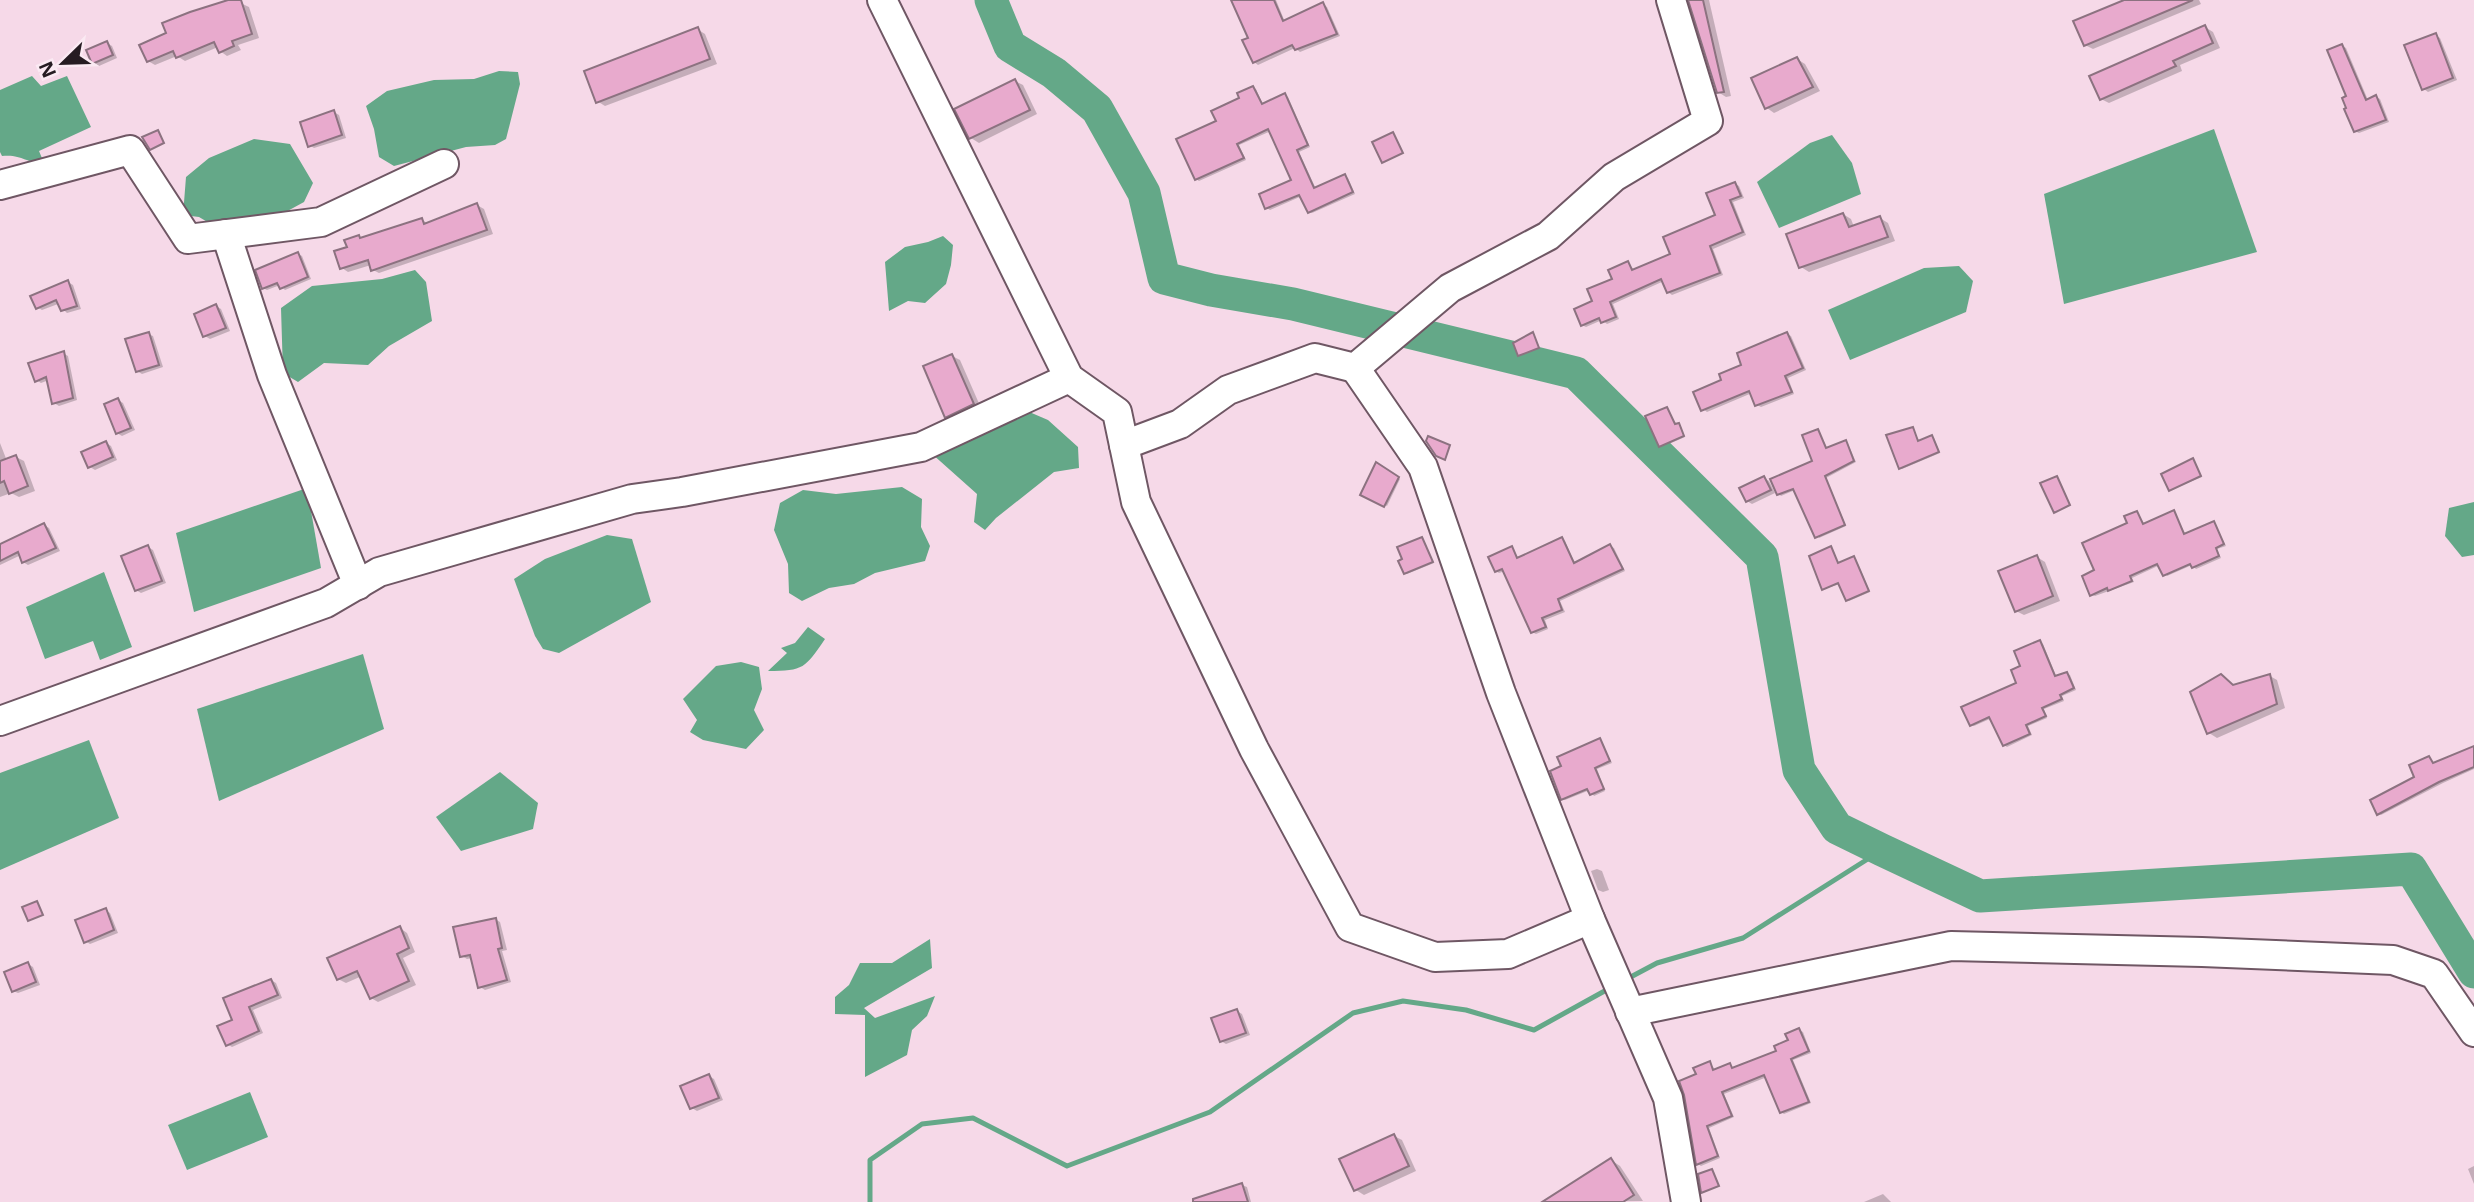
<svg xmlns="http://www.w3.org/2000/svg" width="2474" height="1202" font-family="'Noto Sans',sans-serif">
<rect width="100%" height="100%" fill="#f6d9e8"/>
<g fill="#64a888">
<polygon points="499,71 518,72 520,84 506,139 495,145 466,147 394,166 379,157 374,129 366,106 387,91 434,80 474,79"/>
<path d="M32,76L41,86L67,76L91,127L39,151L44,163C25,163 22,154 2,156L0,152V90Z"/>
<polygon points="2214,129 2257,252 2064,304 2044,194"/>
<polygon points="1832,135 1852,163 1861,194 1779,228 1757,182 1810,143"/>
<polygon points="254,139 290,144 313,183 304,202 282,214 216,227 199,217 183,215 186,177 209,158"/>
<polygon points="943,236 953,245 951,265 946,284 925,303 908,301 889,311 885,262 905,247 928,242"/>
<polygon points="1959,266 1973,281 1966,312 1850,360 1828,310 1924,268"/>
<polygon points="415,270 426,282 432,321 389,346 368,365 324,363 298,382 283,373 281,308 312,286 382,279"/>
<polygon points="1027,411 1048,420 1078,447 1079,468 1054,472 996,518 985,530 974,522 977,494 931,453 958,437 1004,424"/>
<polygon points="902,487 922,499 921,527 930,546 925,561 875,573 854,584 829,588 802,601 789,593 788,564 774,530 780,503 803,490 836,494"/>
<polygon points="307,488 321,568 194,612 176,533"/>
<polygon points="2474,502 2474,555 2462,557 2445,536 2449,508"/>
<polygon points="607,535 632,539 651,602 559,653 543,649 535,636 514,579 545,559"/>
<polygon points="104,572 132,647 100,660 93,641 45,659 26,607"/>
<path d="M808,627L825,639C805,668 804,671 768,671L787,653L781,648L795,643Z"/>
<polygon points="363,654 384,729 219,801 197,709"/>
<polygon points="741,662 759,667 762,689 754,710 764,730 746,749 703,740 690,732 697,720 683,699 716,666"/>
<polygon points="89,740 119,818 0,870 0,773"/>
<polygon points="500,772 538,803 533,829 461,851 436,817"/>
<polygon points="930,939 932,968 864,1008 875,1018 935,996 927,1016 912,1030 907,1055 865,1077 865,1015 835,1014 835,997 849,985 860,963 892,963"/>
<polygon points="250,1092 268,1137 187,1170 168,1125"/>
</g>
<g fill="#0003">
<polygon points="234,0 249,7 259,38 238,45 241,50 227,56 220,51 218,47 185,61 177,56 155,65 148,61 169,34"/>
<polygon points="1232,0 1276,0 1285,22 1323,4 1327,7 1340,36 1300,52 1295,48 1258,65 1254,62 1250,39"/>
<polygon points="1690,0 1709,0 1731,96 1726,97 1718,92"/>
<polygon points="2126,0 2199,0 2201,4 2093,49 2085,45"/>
<polygon points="2205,27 2213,32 2220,48 2180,65 2182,71 2109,103 2101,99"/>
<polygon points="697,29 705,34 717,64 605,106 597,101"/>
<polygon points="2435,35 2440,38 2457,80 2428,92 2424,89"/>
<polygon points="107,43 112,46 117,58 99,66 94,63"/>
<polygon points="2342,46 2346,48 2368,100 2376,97 2380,99 2389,122 2359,133 2355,131"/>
<polygon points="1797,59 1805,64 1820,91 1774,113 1767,108"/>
<polygon points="1015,81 1023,85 1037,114 979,143 971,138"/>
<polygon points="1253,88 1256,89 1263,105 1285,95 1288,97 1310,147 1299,152 1316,189 1345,176 1348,178 1355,194 1312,213 1309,212 1302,196 1270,210 1267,208 1293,181 1271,131 1239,145 1246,160 1199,181 1196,179 1218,122"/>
<polygon points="334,112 339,115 346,138 314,148 309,145"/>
<polygon points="1735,184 1739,186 1744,198 1733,202 1746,235 1713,249 1723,275 1672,295 1668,292 1664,281 1613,304 1619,319 1607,324 1602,320 1586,327 1582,325 1594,302 1628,263 1635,271 1672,255 1717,216"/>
<polygon points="477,205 484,209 493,234 379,273 373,270 371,265 348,272 342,268 349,248 359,237 363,239 422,220 429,224"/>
<polygon points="1843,214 1851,219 1854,227 1880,218 1888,223 1895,241 1809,272 1801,267"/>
<polygon points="298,254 302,256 311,279 285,290 280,285 267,290 263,288"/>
<polygon points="68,282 73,285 81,309 67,313 58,304 42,310 37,307"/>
<polygon points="216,306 221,309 230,331 210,339 205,336"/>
<polygon points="148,334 153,336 163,367 142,374 137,371"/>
<polygon points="1533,334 1540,348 1522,356 1520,355"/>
<polygon points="1787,334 1791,336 1806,370 1788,378 1794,394 1761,407 1757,405 1752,393 1707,412 1703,409 1724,381"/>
<polygon points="63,353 68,356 77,400 59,406 54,403 49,380 41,383 36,380"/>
<polygon points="952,356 960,360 981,408 954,421 946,416"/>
<polygon points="118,400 123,403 135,430 122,436 117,433"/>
<polygon points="1667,409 1676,426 1680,426 1685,437 1662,447 1660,446"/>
<polygon points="1912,429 1920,442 1934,438 1940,453 1902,469 1900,467"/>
<polygon points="1818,430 1828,450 1845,442 1848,444 1856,462 1826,478 1846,526 1819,538 1795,490 1781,496 1779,494 1815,462"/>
<polygon points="0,443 7,461 16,457 24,461 35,491 19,497 11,493 0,497"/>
<polygon points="106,443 111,446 117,460 95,470 90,467"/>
<polygon points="2193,460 2202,477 2170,490"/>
<polygon points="1377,465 1400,479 1387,506 1362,494"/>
<polygon points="1764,478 1769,481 1775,493 1752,504 1747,501"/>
<polygon points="2137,512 2145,525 2174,512 2186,535 2214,523 2226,546 2217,549 2221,558 2196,569 2192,565 2167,576 2160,565 2132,578 2134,582 2095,596 2092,595 2096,571"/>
<polygon points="44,525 49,528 60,551 28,565 23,562 21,555 0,565 0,544"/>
<polygon points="1422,539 1434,563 1407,574 1405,573"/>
<polygon points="1562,539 1565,541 1575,564 1610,546 1614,548 1625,571 1560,601 1565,612 1545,620 1548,629 1536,634 1532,632 1505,571 1499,573 1496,571 1512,548 1519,559"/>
<polygon points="148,547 153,550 166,583 141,593 136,590"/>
<polygon points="1831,548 1839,564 1856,559 1870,592 1849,601 1840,584 1824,589"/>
<polygon points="2037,557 2045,562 2060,601 2024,615 2016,611"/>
<polygon points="2040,642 2043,644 2057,678 2067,674 2070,675 2076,690 2062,696 2064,701 2044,709 2047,718 2028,726 2032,735 2007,747 2004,745 1992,718 1974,726 1971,725 2019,684 2023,667"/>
<polygon points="2221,676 2235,686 2270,676 2277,680 2285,708 2217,738 2209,733"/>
<polygon points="1600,740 1612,763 1597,769 1605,791 1594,796 1590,790 1565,800 1562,799 1563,767"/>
<polygon points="2474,749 2474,769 2443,783 2381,815 2378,813 2417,778 2429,758 2434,764"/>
<polygon points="1597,869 1602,871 1609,890 1603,892 1598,890 1591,871"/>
<polygon points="105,910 110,913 118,933 90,944 85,941"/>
<polygon points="495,919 500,922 507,950 502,951 511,982 485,990 480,987 472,958 467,959 462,956"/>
<polygon points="400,928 407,933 415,952 403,958 416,985 378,1002 371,998 362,976 346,983 338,979"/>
<polygon points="28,964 33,967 40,985 18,993 13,991"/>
<polygon points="271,980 276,983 282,998 253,1010 263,1033 232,1047 227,1044 234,1021"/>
<polygon points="1237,1011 1242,1014 1250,1035 1226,1044 1221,1041"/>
<polygon points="1799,1030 1803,1032 1811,1053 1793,1060 1811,1103 1784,1114 1781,1112 1767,1077 1724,1094 1734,1117 1709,1128 1720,1158 1701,1166 1698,1164 1698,1075 1710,1063 1716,1071 1730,1065 1734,1070 1779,1052"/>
<polygon points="709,1076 714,1079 723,1100 697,1111 692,1108"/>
<polygon points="1394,1136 1402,1140 1416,1171 1364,1195 1356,1190"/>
<polygon points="1611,1160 1620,1166 1643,1201 1545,1202"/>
<polygon points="2474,1166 2474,1184 2468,1169"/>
<polygon points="1242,1185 1247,1187 1251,1202 1221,1202"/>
<polygon points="1883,1194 1891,1202 1864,1202"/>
</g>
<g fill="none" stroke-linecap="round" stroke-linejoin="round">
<g stroke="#64a888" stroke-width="5">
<polyline points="1625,980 1657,963 1743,938 1882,850"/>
<polyline points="870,1202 870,1160 922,1124 973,1118 1067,1166 1210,1112 1353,1013 1403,1001 1466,1010 1534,1030 1610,988"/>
</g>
<polyline stroke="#64a888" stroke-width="33" points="991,0 1010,46 1054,73 1097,109 1144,193 1164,278 1211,290 1293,304 1576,373 1762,557 1799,770 1837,828 1882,850 1980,896 2411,869 2474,972"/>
</g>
<g fill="#e8aacd" stroke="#8c7280" stroke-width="2">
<polygon points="228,0 241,0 252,34 232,41 234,46 219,53 214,42 176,58 173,51 147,62 139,45 166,33 162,23 190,12"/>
<polygon points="1231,0 1274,0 1283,21 1323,2 1337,34 1295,50 1292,45 1253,63 1242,40 1248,38"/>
<polygon points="1688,0 1703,0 1724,92 1717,93"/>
<polygon points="2124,0 2193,0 2084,46 2073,21"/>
<polygon points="2205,25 2213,43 2173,61 2176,66 2100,100 2089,76"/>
<polygon points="698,27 710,59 596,103 584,71"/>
<polygon points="2436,33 2453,78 2422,90 2404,45"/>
<polygon points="107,41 113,55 92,64 86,50"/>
<polygon points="2342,44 2366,100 2376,95 2386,120 2354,132 2344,109 2346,108 2342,98 2346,96 2327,50"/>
<polygon points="1797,57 1813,87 1765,109 1751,78"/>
<polygon points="1015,79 1030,110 969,139 954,109"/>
<polygon points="1253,86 1262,104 1285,93 1308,145 1297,150 1314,188 1345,174 1353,192 1308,213 1299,195 1265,209 1259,194 1291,180 1268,129 1237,144 1244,158 1195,180 1176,139 1216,121 1211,111 1239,98 1237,93"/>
<polygon points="334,110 342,135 308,147 300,122"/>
<polygon points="158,130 164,143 150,150 142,137"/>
<polygon points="1393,132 1403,153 1382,163 1372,142"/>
<polygon points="1735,182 1741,196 1730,200 1743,232 1710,246 1720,273 1667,293 1661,279 1610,302 1616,317 1601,323 1599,318 1581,326 1574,309 1592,301 1587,289 1612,279 1608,270 1628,261 1632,270 1670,254 1663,237 1715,215 1706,193"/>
<polygon points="477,203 487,230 371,271 368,260 340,269 334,251 347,247 344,240 359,235 360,238 422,218 424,224"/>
<polygon points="1843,213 1849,227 1880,216 1888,237 1799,268 1786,234"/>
<polygon points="298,252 308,277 280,289 277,283 262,289 255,270"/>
<polygon points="68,280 77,306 61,311 56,300 36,309 30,296"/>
<polygon points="216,304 226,328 203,337 194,314"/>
<polygon points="149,332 159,365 136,372 125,339"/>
<polygon points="1533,332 1539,348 1518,356 1513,343"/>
<polygon points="1787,332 1803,368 1785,376 1792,392 1755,406 1749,391 1701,411 1693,392 1721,380 1719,374 1741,365 1737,353"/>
<polygon points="64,351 73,398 52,404 46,377 35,382 28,363"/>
<polygon points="952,354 974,404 945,418 923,366"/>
<polygon points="118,398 131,428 116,434 104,404"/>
<polygon points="1667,407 1675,424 1679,423 1684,436 1659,447 1645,416"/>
<polygon points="1913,427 1918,441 1932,435 1939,452 1899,469 1886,435"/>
<polygon points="1818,429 1826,448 1846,440 1854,461 1825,476 1845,525 1815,538 1793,489 1777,495 1770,479 1812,461 1802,435"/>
<polygon points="1428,436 1450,445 1445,460 1436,456 1426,441"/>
<polygon points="106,441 113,457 88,468 81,452"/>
<polygon points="16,455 28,486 9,494 4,481 0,483 0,461"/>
<polygon points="2193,458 2201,476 2169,491 2161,474"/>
<polygon points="1376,462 1399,477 1384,507 1360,495"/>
<polygon points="1764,476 1771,490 1746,502 1739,488"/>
<polygon points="2057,476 2070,505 2054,513 2040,483"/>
<polygon points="2174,510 2184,534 2214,521 2224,544 2216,548 2219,556 2192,568 2190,564 2163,576 2157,564 2130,576 2132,581 2108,591 2107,588 2090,596 2082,576 2094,570 2082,543 2127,523 2124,516 2137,511 2143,524"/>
<polygon points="44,523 56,548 22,563 18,552 0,561 0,544"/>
<polygon points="1422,537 1433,562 1404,574 1398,561 1402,559 1397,547"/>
<polygon points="1562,537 1574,563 1610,544 1623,569 1558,599 1562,610 1542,618 1546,627 1531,633 1502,569 1495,572 1488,557 1512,546 1517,558"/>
<polygon points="148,545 162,581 135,591 121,556"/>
<polygon points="1831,546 1838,563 1854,556 1869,591 1846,601 1838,583 1822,590 1809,556"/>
<polygon points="2037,555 2053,596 2015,612 1998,571"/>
<polygon points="2040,640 2055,676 2067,672 2074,688 2060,695 2062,699 2042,708 2046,716 2026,725 2030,734 2003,746 1989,717 1970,726 1961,707 2016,683 2011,670 2020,666 2014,651"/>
<polygon points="2221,674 2233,685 2270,674 2277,704 2207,734 2190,692"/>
<polygon points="1600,738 1610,761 1595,768 1604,789 1590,795 1587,789 1561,800 1550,771 1561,766 1557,757"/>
<polygon points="2474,746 2474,767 2439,782 2377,815 2370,800 2414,777 2409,765 2429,756 2433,763"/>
<polygon points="37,901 43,915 28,921 22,907"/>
<polygon points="106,908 114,930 84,943 75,920"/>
<polygon points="496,918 502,948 498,949 507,980 478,988 470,955 460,957 453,927"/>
<polygon points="400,926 409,948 397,954 409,981 370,999 357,971 337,980 327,958"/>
<polygon points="28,962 36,982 12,992 4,972"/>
<polygon points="271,979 278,995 249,1007 259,1031 226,1046 217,1026 232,1020 223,998"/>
<polygon points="1237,1009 1246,1033 1220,1042 1211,1018"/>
<polygon points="1799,1028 1809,1051 1791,1059 1809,1102 1780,1113 1764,1075 1722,1092 1732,1116 1707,1126 1718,1156 1696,1165 1684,1095 1679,1081 1696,1074 1693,1068 1710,1061 1713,1070 1730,1063 1732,1068 1776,1051 1774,1046 1788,1040 1785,1034"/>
<polygon points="709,1074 719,1098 690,1109 680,1086"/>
<polygon points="1394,1134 1409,1166 1354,1191 1339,1159"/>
<polygon points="1611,1158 1634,1195 1623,1202 1542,1202"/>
<polygon points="1712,1169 1719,1186 1701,1193 1698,1174"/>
<polygon points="1242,1183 1248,1202 1193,1202 1193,1199"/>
</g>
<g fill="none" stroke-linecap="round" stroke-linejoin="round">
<defs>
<g id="minor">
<polyline points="882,0 1069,378 1117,412 1136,502 1254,749 1350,927 1435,957 1508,954 1590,919"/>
<polyline points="0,185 130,150 188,239 321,222 444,164"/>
<polyline points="226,234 272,375 358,585"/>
<polyline points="1355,368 1423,467 1501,693 1590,919 1668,1098 1686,1202"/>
<polyline points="1124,445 1180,424 1228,390 1315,358 1355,368 1450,288 1548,236 1614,177 1708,121 1671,0"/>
<polyline points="0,721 326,603 379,572 632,499 682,492 921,447 1069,378"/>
<polyline points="1630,1012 1951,946 2202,952 2393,960 2434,974 2474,1032"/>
</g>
</defs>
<use href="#minor" stroke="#6f5764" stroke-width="32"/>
<use href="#minor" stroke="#fff" stroke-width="28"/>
</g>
<g transform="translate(63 63) rotate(247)" stroke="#fbeaf3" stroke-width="5" paint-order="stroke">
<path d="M0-5L12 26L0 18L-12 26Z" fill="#261c22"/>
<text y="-10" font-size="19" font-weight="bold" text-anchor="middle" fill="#261c22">N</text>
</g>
</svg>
